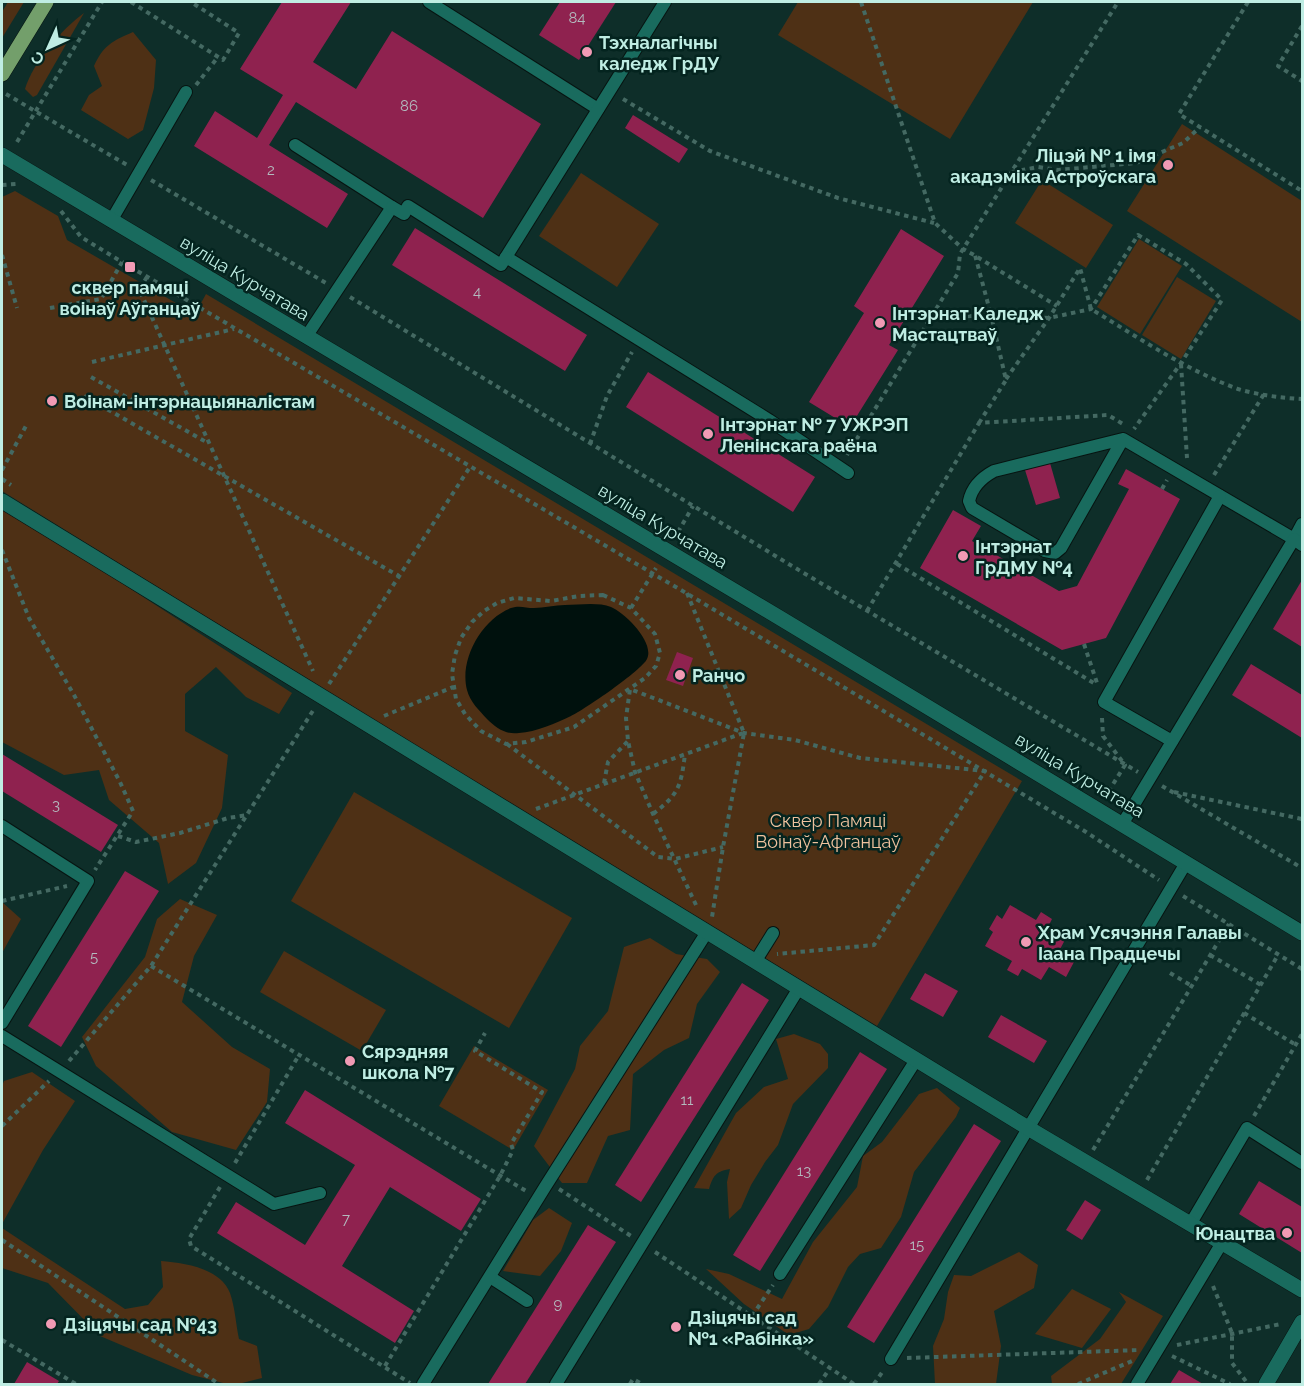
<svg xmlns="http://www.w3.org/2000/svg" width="1304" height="1386" font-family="Raleway,sans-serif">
<rect width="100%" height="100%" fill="#0e2e29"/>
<g fill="#4e3015">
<polygon points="8,2 24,2 2,38 2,12"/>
<polygon points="798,2 1033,2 950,139 778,35"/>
<path d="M84,13L37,95L33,97L25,89C33,62 62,29 84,13Z"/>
<path d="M133,32L156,60L154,88L143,130L128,139L81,110L89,95L102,86L94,66C103,46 112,41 133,32Z"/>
<polygon points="1182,124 1302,201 1302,322 1127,211"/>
<polygon points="581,173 659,224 617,287 539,236"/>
<polygon points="1042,180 1113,225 1086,268 1015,223"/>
<polygon points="15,191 58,216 67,240 195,314 206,294 1022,781 877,1026 541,823 2,491 2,197"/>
<polygon points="1139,239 1182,266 1140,334 1097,307"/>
<polygon points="1177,277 1216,301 1181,359 1142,335"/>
<polygon points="2,506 292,693 279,714 246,697 216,667 185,694 185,731 228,755 222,808 196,863 168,884 159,843 109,800 99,770 64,775 2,742"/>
<polygon points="354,792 572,918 509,1028 291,901"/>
<polygon points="180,899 217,915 194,956 182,1002 232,1047 270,1069 267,1102 236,1150 172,1132 96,1066 82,1037 145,957 157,919"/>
<polygon points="2,902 21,919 2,953"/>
<polygon points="650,938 676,954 707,959 720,972 697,1004 689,1038 664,1050 633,1074 630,1130 608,1136 587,1183 562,1183 534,1146 575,1069 580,1046 608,1011 624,947"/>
<polygon points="284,951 386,1010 362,1051 260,992"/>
<path d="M794,1034L820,1044L828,1054V1068L793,1104L778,1145L765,1162L751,1185L741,1208L729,1219L727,1182L730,1169C716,1171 713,1176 709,1189L694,1188L736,1113L764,1087L788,1079L776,1039Z"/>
<polygon points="474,1046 548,1090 513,1150 439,1106"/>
<polygon points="32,1072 75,1101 43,1150 2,1224 2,1086 4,1081"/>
<polygon points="937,1088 960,1108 956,1117 914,1172 901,1217 881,1248 860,1254 848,1267 828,1307 809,1329 789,1335 744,1304 706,1269 729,1274 782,1299 813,1242 857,1187 863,1156 882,1142 919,1094"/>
<polygon points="549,1208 572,1223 561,1251 540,1276 503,1271 533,1220"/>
<path d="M2,1228L125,1309L148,1305L163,1287L161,1261C185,1263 220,1268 230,1293C235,1307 236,1325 239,1339L257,1346L262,1378L238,1384H227L192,1375L100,1336L48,1283L2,1268Z"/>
<polygon points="1019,1252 1038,1265 1034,1288 994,1311 1001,1346 996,1384 935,1384 933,1346 944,1319 948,1292 954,1275 971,1276"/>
<polygon points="1072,1289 1111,1309 1082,1348 1035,1334"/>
<polygon points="1119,1292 1163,1316 1121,1384 1052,1384 1051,1376 1100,1339 1126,1302"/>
</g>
<path fill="#00110d" d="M565,605C579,605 598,602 611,607C625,613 655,642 647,659C642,670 584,710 571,716C556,723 536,732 519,733C506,735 496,728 487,719C479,710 470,702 467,690C459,659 482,619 511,608C520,605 525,608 534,608C544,608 555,605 565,605Z"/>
<g fill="#8f224f">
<polygon points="282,2 351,2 313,62 356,89 392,31 541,124 483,218 296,102 269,145 348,194 327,228 194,146 215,111 257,138 283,95 240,69"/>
<polygon points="560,2 616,2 579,60 539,35"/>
<polygon points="633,115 688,149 679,163 625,128"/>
<polygon points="415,228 587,335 565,371 392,265"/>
<polygon points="901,229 944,256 889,345 898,350 850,427 809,402 864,313 854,306"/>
<polygon points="648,372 815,477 793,512 626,407"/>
<polygon points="1050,463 1060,498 1036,505 1025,470"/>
<polygon points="1126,469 1180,499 1106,638 1062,650 920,568 953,510 981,526 972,541 1059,591 1077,586 1129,489 1118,484"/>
<polygon points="1302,580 1302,647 1273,629"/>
<polygon points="677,652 693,658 683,686 666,680"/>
<polygon points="1251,664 1302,695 1302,738 1232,695"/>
<polygon points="2,754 118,825 101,852 2,791"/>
<polygon points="125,871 159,891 61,1047 28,1026"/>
<polygon points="1010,905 1036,920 1041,912 1052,919 1048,927 1066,938 1058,953 1074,962 1066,977 1049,967 1041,980 1022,969 1018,976 1007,970 1012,961 985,946 993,932 989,929 997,915 1002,919"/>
<polygon points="925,973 958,991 943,1017 910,999"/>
<polygon points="742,983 769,1000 641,1202 615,1185"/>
<polygon points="1001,1015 1047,1041 1034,1063 988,1037"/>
<polygon points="860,1052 887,1069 760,1271 733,1255"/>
<polygon points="305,1090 481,1199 461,1231 390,1187 342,1266 414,1311 395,1343 217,1233 236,1202 305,1245 355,1165 285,1123"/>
<polygon points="974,1124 1001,1141 874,1343 847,1327"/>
<polygon points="1259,1181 1302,1207 1302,1253 1239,1214"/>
<polygon points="1085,1200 1101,1210 1082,1240 1066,1230"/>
<polygon points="588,1225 616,1242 525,1384 488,1384"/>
<polygon points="27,1362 59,1381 57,1384 14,1384"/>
<polygon points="1179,1370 1203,1384 1170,1384"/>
</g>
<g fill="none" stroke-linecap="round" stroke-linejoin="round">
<defs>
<g id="service">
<polyline points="429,2 598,109"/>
<polyline points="665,2 506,257 769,420 848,473"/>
<polyline points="295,145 392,207 306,337"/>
<polyline points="392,207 404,214 408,206 501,265 506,257"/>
<polyline points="111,221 186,92"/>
<path d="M1123,439L1061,548L1055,553L1045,551L972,508L969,501C972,487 981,478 994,471L1123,439L1294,539L1302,524"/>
<polyline points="1172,741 1104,702 1220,496"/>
<polyline points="1123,823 1294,539 1302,545"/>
<polyline points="2,826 88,881 2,1023"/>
<polyline points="755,962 773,933"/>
<polyline points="2,1036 274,1204 320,1193"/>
<polyline points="1191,1223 1247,1128 1302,1163"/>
<polyline points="780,1274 916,1060"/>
<polyline points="490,1277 527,1301"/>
<polyline points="891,1359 1186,863"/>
<polyline points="423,1384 545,1187 707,932"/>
<polyline points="556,1384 799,988"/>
<polyline points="1137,1384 1223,1241"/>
</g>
<g id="minor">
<polyline points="2,501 1028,1128 1302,1290"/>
<polyline points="1266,1384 1302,1322"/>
</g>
<polyline id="secondary" points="2,155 780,618 1302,933"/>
<polyline id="primary" points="2,74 46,2"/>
</defs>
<use href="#service" stroke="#071411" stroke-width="14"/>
<use href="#minor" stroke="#071411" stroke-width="16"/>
<use href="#secondary" stroke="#071411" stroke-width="16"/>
<use href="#primary" stroke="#071411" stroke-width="16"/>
<g stroke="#446962" stroke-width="4" stroke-dasharray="4.5 4.5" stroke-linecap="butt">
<polyline points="131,2 223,60 239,33 191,2"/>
<polyline points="861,2 935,223 963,249 974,255 1057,306"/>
<polyline points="1248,2 1179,114 1302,191"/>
<polyline points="1302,26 1278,66 1302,81"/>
<polyline points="196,85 218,57"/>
<polyline points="6,94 127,165"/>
<polyline points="623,99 710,151 838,198 934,223"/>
<polyline points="17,142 102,2"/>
<polyline points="1012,172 1038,167 1058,170 1136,163 1183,143 1200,127"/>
<polyline points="151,180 326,283"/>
<polyline points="2,185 16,184"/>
<polyline points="61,211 81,237 122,262 686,593 1086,832 1159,880"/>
<polyline points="2,255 17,308"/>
<polyline points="147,277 139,289 313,671"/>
<polyline points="350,297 792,566 1138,772"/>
<polyline points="50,308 101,299 122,262"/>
<polyline points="931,318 991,315 975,255"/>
<polyline points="92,362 234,329"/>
<polyline points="1181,364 1187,458"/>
<polyline points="91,377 208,443"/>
<path d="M1006,379L1049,318L1080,268L1091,309C1139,338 1186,370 1238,389C1258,395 1282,398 1302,399"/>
<polyline points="84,396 399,576"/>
<polyline points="979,423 1006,380 991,315 1049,318 1091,309 1138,235 1186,264 1222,300 1181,363 1134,429"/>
<polyline points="590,444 607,396 632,352"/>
<polyline points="847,455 958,273 960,254 1118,2"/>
<polyline points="2,470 27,424"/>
<polyline points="1214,475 1264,394"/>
<polyline points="2,479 11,485"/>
<polyline points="1162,489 1167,480"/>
<polyline points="678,532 693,506"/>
<polyline points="2,550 29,618 74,695 120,782 133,811 95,870"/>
<polyline points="897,564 1097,685"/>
<polyline points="687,593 744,733 723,847 712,917"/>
<polygon points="603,595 631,608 655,634 660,653 656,666 645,678 574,727 526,742 506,744 481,731 465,714 456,699 452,674 455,655 461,638 472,622 484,611 497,603 514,598 551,601 579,596"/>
<polyline points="631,608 656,568"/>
<polyline points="867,611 979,423 1108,415 1123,424"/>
<polyline points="1084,644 1097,683"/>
<polyline points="329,684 470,467"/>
<polyline points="384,716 453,687"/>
<polyline points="1102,718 1103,736 1125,765 1105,797"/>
<polyline points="507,744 658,857 675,859 723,847"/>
<polyline points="604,783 608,762 628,741"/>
<polyline points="1162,786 1302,868"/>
<polyline points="1174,792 1302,819"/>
<polyline points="536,809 743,733"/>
<path d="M653,814C679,794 681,786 685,754"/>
<polyline points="118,836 136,842 180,833 228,818 248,815"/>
<polyline points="1183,896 1302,969"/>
<polyline points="2,901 67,886"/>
<polyline points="696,905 653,814 635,772 628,741 626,718 630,689 744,733 795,740 860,758 985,771 874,945 777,954"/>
<polyline points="1210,955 1261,985"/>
<polyline points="151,966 526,1191"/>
<polyline points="1170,973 1192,986"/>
<polyline points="1244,1013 1296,1045"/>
<polyline points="69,1061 151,966 314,709"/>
<polyline points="1254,1116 1302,1034"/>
<polyline points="2,1126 49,1081"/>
<polyline points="1093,1150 1229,924"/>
<polyline points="235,1163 299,1055"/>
<polyline points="1147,1180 1278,955"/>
<polyline points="220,1187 189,1239 191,1246 410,1383"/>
<polyline points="559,1189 631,1236"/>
<polyline points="2,1240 219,1384"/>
<polyline points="655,1252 854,1384"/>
<polyline points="1213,1286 1232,1333 1232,1363 1248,1384"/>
<polyline points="752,1316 773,1285"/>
<polyline points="2,1340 76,1384"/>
<polyline points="1177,1345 1281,1324"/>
<polyline points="1172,1356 1230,1384"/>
<polyline points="907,1358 1140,1350"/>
<polyline points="385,1366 500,1176 513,1150 511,1144 542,1092 475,1051 485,1033"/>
<polyline points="630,1384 633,1379 642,1384"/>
<polyline points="819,1384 830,1368"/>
<polyline points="874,1384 883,1371"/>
<polyline points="1078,1384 1132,1361"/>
</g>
<use href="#service" stroke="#196b5e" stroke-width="12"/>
<use href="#minor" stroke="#196b5e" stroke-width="15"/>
<use href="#secondary" stroke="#196b5e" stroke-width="15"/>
<use href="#primary" stroke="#739f6b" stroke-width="15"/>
</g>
<g fill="#f19ab4" stroke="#04241f" stroke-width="2">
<circle cx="587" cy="52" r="6"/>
<circle cx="1168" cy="165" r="6"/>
<rect x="124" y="261" width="12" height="12" rx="3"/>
<circle cx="880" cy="323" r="6"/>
<circle cx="52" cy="401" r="6"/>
<circle cx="708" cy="434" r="6"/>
<circle cx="963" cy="556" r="6"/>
<circle cx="680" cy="675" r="6"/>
<circle cx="1026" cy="942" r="6"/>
<circle cx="350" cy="1061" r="6"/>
<circle cx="1287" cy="1233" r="6"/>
<circle cx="51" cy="1324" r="6"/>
<circle cx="676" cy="1327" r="6"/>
</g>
<g text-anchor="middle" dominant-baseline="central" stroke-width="5" stroke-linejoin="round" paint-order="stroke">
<g font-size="15" fill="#b3babe">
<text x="577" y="18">84</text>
<text x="409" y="106">86</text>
<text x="271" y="170">2</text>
<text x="477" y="292">4</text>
<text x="56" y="805">3</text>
<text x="94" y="957">5</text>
<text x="687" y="1100">11</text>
<text x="804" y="1171">13</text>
<text x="346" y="1219">7</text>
<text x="917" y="1245">15</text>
<text x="558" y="1304">9</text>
</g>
<g font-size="18" font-weight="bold" fill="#bfede3" stroke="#04241f" text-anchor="start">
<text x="599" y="42">Тэхналагічны<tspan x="599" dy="21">каледж ГрДУ</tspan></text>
<text x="1156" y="155" text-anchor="end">Ліцэй № 1 імя<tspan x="1156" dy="21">акадэміка Астроўскага</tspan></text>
<text x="130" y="287" text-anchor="middle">сквер памяці<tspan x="130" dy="21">воінаў Аўганцаў</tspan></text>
<text x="892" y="313">Інтэрнат Каледж<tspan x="892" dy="21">Мастацтваў</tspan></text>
<text x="64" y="401">Воінам-інтэрнацыяналістам</text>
<text x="720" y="424">Інтэрнат № 7 УЖРЭП<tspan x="720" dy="21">Ленінскага раёна</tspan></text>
<text x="975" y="546">Інтэрнат<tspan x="975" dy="21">ГрДМУ №4</tspan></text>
<text x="692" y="675">Ранчо</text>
<text x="1038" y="932">Храм Усячэння Галавы<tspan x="1038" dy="21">Іаана Прадцечы</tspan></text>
<text x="362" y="1051">Сярэдняя<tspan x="362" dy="21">школа №7</tspan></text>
<text x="1275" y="1233" text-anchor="end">Юнацтва</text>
<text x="688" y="1317">Дзіцячы сад<tspan x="688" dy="21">№1 «Рабінка»</tspan></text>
<text x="63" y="1324">Дзіцячы сад №43</text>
</g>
<g font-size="18" fill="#bfede3" stroke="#04241f">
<text transform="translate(245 278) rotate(31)">вуліца Курчатава</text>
<text transform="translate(663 526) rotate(31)">вуліца Курчатава</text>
<text transform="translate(1080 775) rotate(31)">вуліца Курчатава</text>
</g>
<g font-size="18" fill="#f0c29e" stroke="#04241f">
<text x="828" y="820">Сквер Памяці<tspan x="828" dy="21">Воінаў-Афганцаў</tspan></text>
</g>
</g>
<rect width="1304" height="1386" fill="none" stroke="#bfede3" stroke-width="6"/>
<g transform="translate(48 48) rotate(225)" stroke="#04241f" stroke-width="4.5" paint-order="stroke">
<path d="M0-4.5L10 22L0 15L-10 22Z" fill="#bfede3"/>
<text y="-9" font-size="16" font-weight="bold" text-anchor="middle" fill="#bfede3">С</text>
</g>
</svg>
